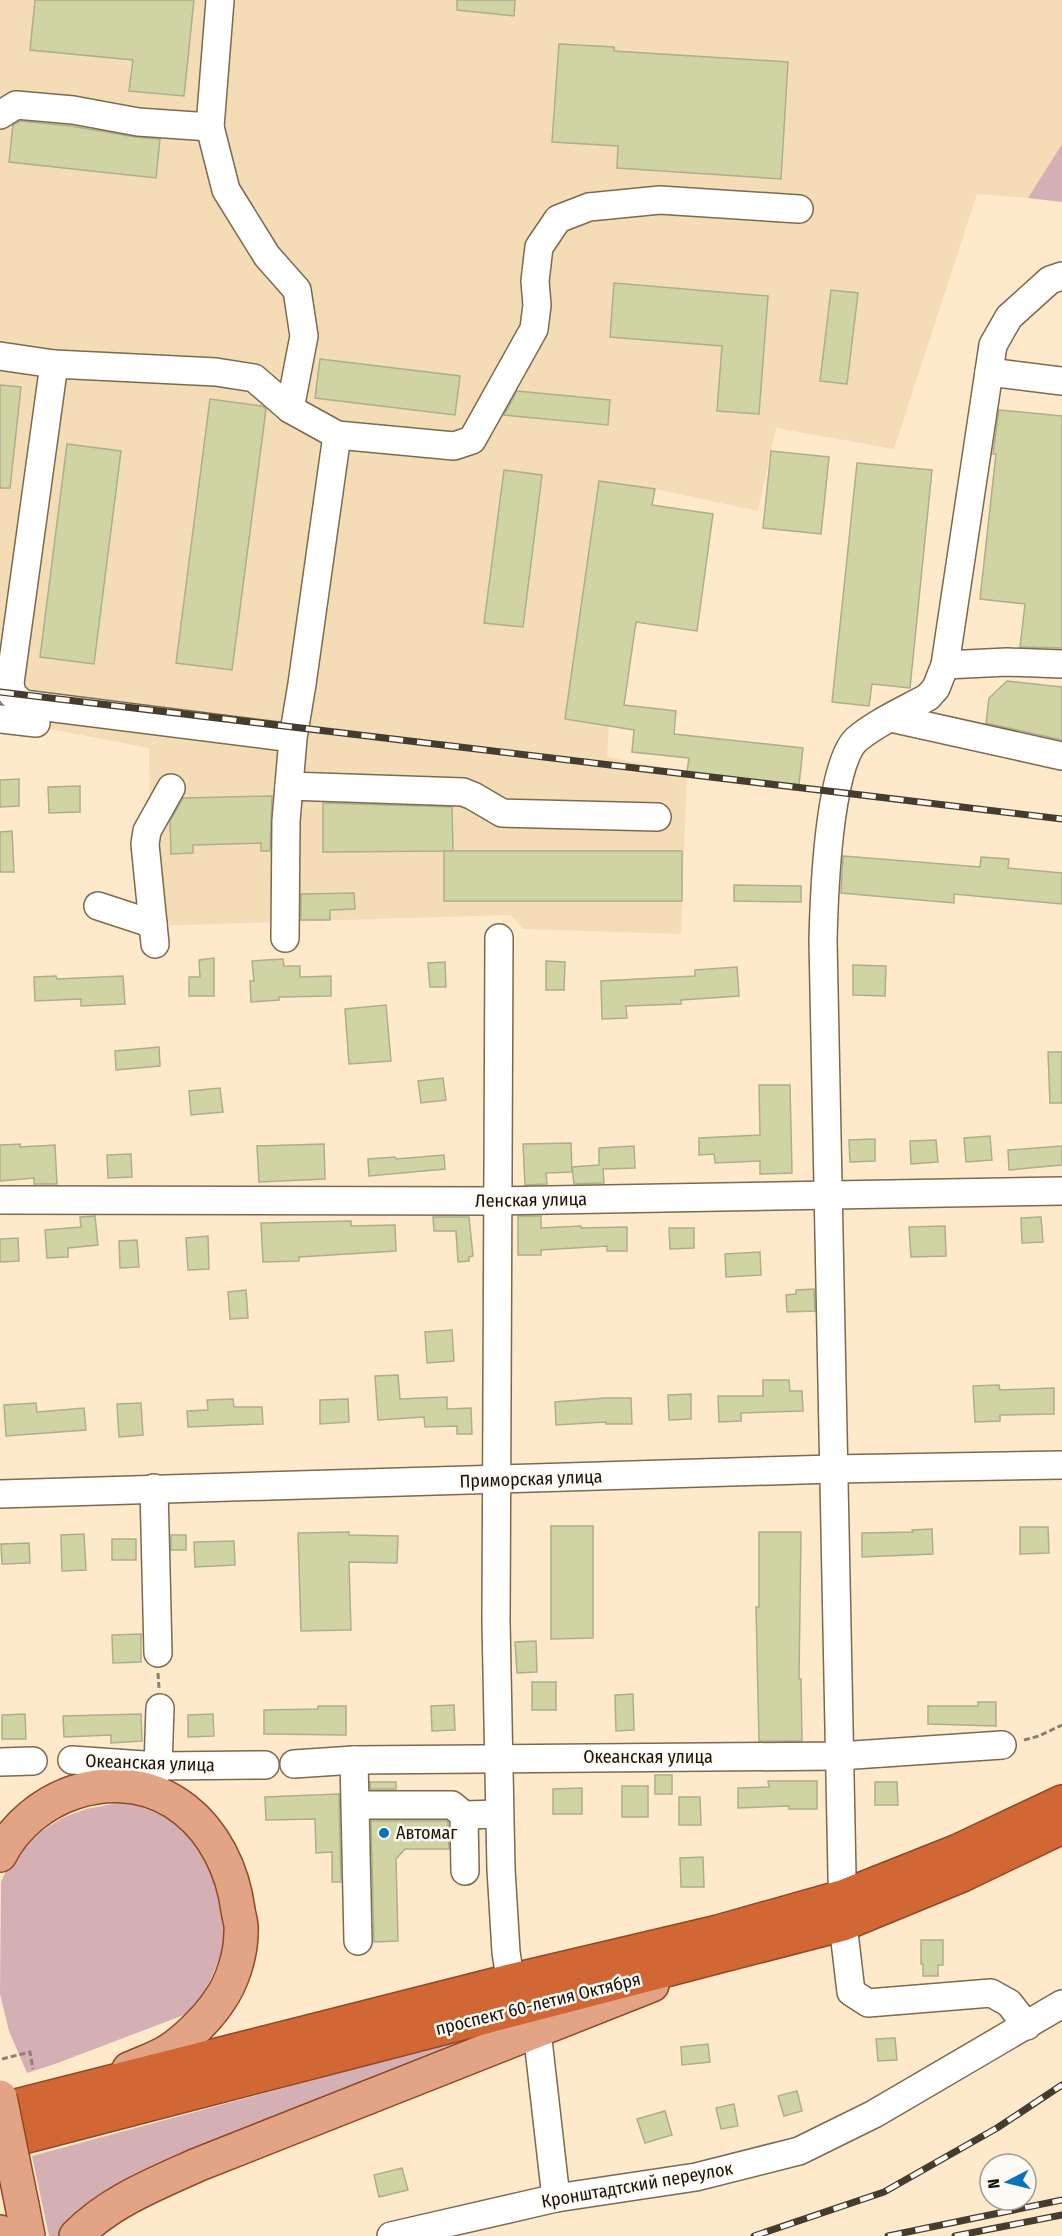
<svg xmlns="http://www.w3.org/2000/svg" width="1062" height="2236" font-family="'Fira Sans Condensed',sans-serif">
<rect width="100%" height="100%" fill="#fee9ca"/>
<polygon fill="#f4dcb7" points="0,0 1062,0 1062,144 1028,198 977,194 894,449 776,428 758,511 655,489 599,482 565,719 609,726 607,757 687,772 681,934 523,929 511,915 151,926 149,748 45,728 0,711"/>
<g fill="#d4b0b4">
<polygon points="1062,144 1062,202 1028,198"/>
<polygon points="118,1803 145,1806 173,1815 207,1858 220,1891 225,1946 197,2010 55,2064 27,2073 9,2031 0,1994 1,1882 12,1857 31,1838 62,1818 86,1809"/>
<polygon points="526,2026 61,2236 49,2236 32,2156 468,2038"/>
</g>
<g fill="#d0d4a2" stroke="#acaf8e" stroke-width="1.5">
<polygon points="35,0 194,0 184,96 129,91 133,60 30,50"/>
<polygon points="457,0 515,0 514,16 457,10"/>
<polygon points="559,44 614,47 614,51 788,62 781,179 617,168 618,146 552,142"/>
<polygon points="20,121 71,126 135,137 160,139 156,178 9,162 13,125"/>
<polygon points="614,283 768,296 759,414 717,411 722,346 610,337"/>
<polygon points="831,290 858,293 847,384 820,381"/>
<polygon points="320,359 460,376 455,415 315,398"/>
<polygon points="0,385 21,387 10,488 0,488"/>
<polygon points="517,391 610,400 608,425 504,415"/>
<polygon points="210,399 262,406 266,409 232,670 176,663"/>
<polygon points="999,410 1062,416 1062,648 1020,647 1025,604 980,599 996,454 993,454"/>
<polygon points="67,444 121,451 94,664 40,657"/>
<polygon points="771,451 829,457 821,534 763,528"/>
<polygon points="857,463 932,470 910,688 872,684 869,706 832,702"/>
<polygon points="504,470 542,475 523,627 484,623"/>
<polygon points="599,481 655,489 652,505 713,514 697,631 636,622 624,705 676,711 674,734 803,748 799,785 687,772 689,758 632,752 634,730 565,719"/>
<polygon points="1007,681 1062,687 1062,740 986,723 989,698"/>
<polygon points="19,779 19,806 0,807 0,780"/>
<polygon points="80,786 80,812 49,813 48,787"/>
<polygon points="272,796 270,851 261,851 261,843 193,845 193,853 171,854 170,821 183,798"/>
<polygon points="323,803 452,807 453,851 323,852"/>
<polygon points="12,831 14,872 0,872 0,832"/>
<rect x="444" y="851" width="238" height="50"/>
<polygon points="843,856 980,867 981,857 1009,859 1008,868 1062,873 1062,904 954,894 954,903 841,893"/>
<polygon points="734,885 801,886 801,902 734,901"/>
<polygon points="354,893 355,909 330,910 330,920 301,920 301,894"/>
<polygon points="214,958 214,996 189,996 189,977 200,977 199,960"/>
<polygon points="283,959 284,966 300,966 300,977 331,976 331,996 279,997 279,1000 251,1002 250,981 254,981 252,961"/>
<polygon points="546,961 565,962 564,990 546,990"/>
<polygon points="445,962 446,987 430,987 428,963"/>
<polygon points="853,965 886,966 885,996 853,995"/>
<polygon points="737,967 739,996 681,1000 681,1004 626,1006 627,1018 602,1019 601,981 695,976 695,970"/>
<polygon points="56,976 57,979 123,976 125,1004 81,1006 81,999 35,1001 34,977"/>
<polygon points="386,1005 391,1061 349,1064 345,1009"/>
<polygon points="159,1047 160,1066 116,1070 115,1051"/>
<polygon points="1048,1052 1062,1052 1062,1103 1050,1103"/>
<polygon points="443,1078 446,1100 421,1103 418,1081"/>
<polygon points="759,1085 790,1085 792,1173 760,1174 760,1161 715,1163 714,1154 699,1155 699,1138 760,1135"/>
<polygon points="220,1088 223,1112 191,1115 189,1091"/>
<polygon points="990,1136 992,1160 966,1162 964,1138"/>
<polygon points="875,1139 875,1161 850,1162 849,1140"/>
<polygon points="936,1140 938,1162 911,1164 910,1141"/>
<polygon points="571,1143 572,1172 546,1173 547,1184 525,1185 523,1144"/>
<polygon points="20,1144 20,1147 55,1145 57,1184 34,1184 34,1178 0,1181 0,1145"/>
<polygon points="324,1144 325,1179 259,1182 257,1146"/>
<polygon points="634,1146 635,1168 603,1169 604,1183 574,1184 572,1167 599,1165 599,1148"/>
<polygon points="1062,1146 1062,1165 1009,1170 1008,1150"/>
<polygon points="131,1154 132,1177 108,1178 107,1155"/>
<polygon points="444,1155 445,1169 369,1176 368,1159 395,1157 396,1159"/>
<polygon points="95,1216 98,1245 68,1248 68,1257 47,1258 45,1230 81,1227 80,1217"/>
<polygon points="518,1216 541,1216 541,1228 581,1226 581,1228 627,1227 627,1251 607,1251 607,1246 541,1250 541,1255 518,1255"/>
<polygon points="433,1217 469,1217 473,1256 469,1257 469,1261 458,1262 456,1231 434,1231"/>
<polygon points="1041,1217 1043,1242 1022,1243 1021,1218"/>
<polygon points="351,1221 351,1226 395,1225 396,1251 299,1257 299,1261 263,1262 261,1223"/>
<polygon points="945,1226 946,1256 911,1257 909,1227"/>
<polygon points="669,1228 694,1228 694,1248 670,1249"/>
<polygon points="208,1236 209,1269 188,1270 186,1238"/>
<polygon points="18,1238 19,1261 0,1262 0,1239"/>
<polygon points="137,1240 139,1267 120,1268 119,1241"/>
<polygon points="760,1252 761,1275 726,1277 725,1254"/>
<polygon points="814,1289 815,1311 787,1312 786,1295 796,1294 796,1290"/>
<polygon points="246,1290 248,1318 230,1319 228,1292"/>
<polygon points="452,1330 454,1361 427,1363 425,1332"/>
<polygon points="398,1375 400,1399 447,1397 447,1409 471,1408 472,1434 457,1434 457,1426 425,1427 424,1417 378,1420 375,1376"/>
<polygon points="763,1380 789,1380 790,1391 802,1391 803,1411 741,1413 741,1421 719,1422 718,1396 763,1396"/>
<polygon points="999,1385 1000,1390 1054,1388 1054,1414 1000,1415 1000,1421 975,1422 973,1386"/>
<polygon points="691,1394 691,1419 669,1420 668,1395"/>
<polygon points="605,1398 631,1398 632,1424 606,1424 606,1422 556,1425 555,1402"/>
<polygon points="233,1399 234,1407 262,1407 263,1424 188,1427 187,1411 208,1410 207,1400"/>
<polygon points="348,1399 349,1422 320,1424 320,1400"/>
<polygon points="36,1403 37,1412 84,1408 86,1430 6,1436 4,1405"/>
<polygon points="141,1403 143,1435 119,1437 117,1404"/>
<polygon points="551,1526 593,1526 593,1638 551,1639"/>
<polygon points="1020,1527 1048,1527 1049,1553 1020,1554"/>
<polygon points="932,1529 933,1554 862,1557 862,1533 913,1532 912,1530"/>
<polygon points="349,1532 349,1535 398,1536 397,1563 349,1562 351,1630 301,1631 298,1533"/>
<polygon points="759,1532 801,1532 799,1679 801,1679 802,1741 759,1741 756,1607 759,1607"/>
<polygon points="84,1534 86,1570 62,1571 61,1535"/>
<rect x="171" y="1535" width="15" height="15"/>
<rect x="112" y="1539" width="24" height="21"/>
<polygon points="234,1541 235,1565 195,1567 194,1542"/>
<polygon points="29,1543 30,1563 2,1564 1,1544"/>
<polygon points="141,1634 141,1662 113,1663 112,1635"/>
<polygon points="536,1641 537,1672 517,1673 515,1642"/>
<rect x="532" y="1682" width="24" height="28"/>
<polygon points="633,1694 634,1730 616,1731 615,1695"/>
<polygon points="978,1702 996,1702 996,1726 928,1724 928,1706 978,1706"/>
<polygon points="454,1705 455,1730 432,1731 431,1706"/>
<polygon points="318,1706 346,1706 346,1735 264,1734 264,1710 318,1709"/>
<polygon points="25,1714 26,1739 2,1739 2,1715"/>
<polygon points="141,1714 142,1741 111,1743 111,1735 64,1737 63,1716"/>
<polygon points="213,1714 214,1736 188,1737 188,1715"/>
<rect x="655" y="1775" width="17" height="19"/>
<polygon points="768,1781 817,1781 817,1809 789,1809 789,1806 738,1808 738,1788 769,1787"/>
<rect x="370" y="1782" width="26" height="7"/>
<polygon points="875,1782 897,1782 898,1805 875,1805"/>
<rect x="622" y="1786" width="26" height="31"/>
<polygon points="582,1788 582,1814 553,1814 553,1789"/>
<polygon points="339,1794 341,1882 332,1882 332,1852 316,1853 315,1819 266,1820 265,1797"/>
<polygon points="679,1797 700,1797 701,1825 679,1825"/>
<polygon points="371,1821 446,1821 448,1822 449,1849 405,1849 396,1859 398,1941 374,1942"/>
<polygon points="703,1857 704,1887 681,1887 680,1858"/>
<polygon points="921,1940 943,1940 943,1965 938,1965 938,1976 923,1976 923,1964 921,1964"/>
<polygon points="895,2038 897,2060 878,2061 876,2039"/>
<polygon points="708,2044 710,2062 682,2065 681,2047"/>
<polygon points="797,2091 802,2111 784,2116 778,2096"/>
<polygon points="734,2104 738,2126 721,2129 716,2108"/>
<polygon points="665,2111 672,2135 645,2143 637,2119"/>
<polygon points="402,2168 408,2190 379,2197 374,2175"/>
</g>
<g fill="none" stroke-linecap="round" stroke-linejoin="round">
<defs>
<g id="minor">
<polyline points="220,0 210,127 226,190 267,256 297,290 304,336 290,409"/>
<polyline points="0,115 16,105 73,110 138,122 210,127"/>
<polyline points="0,356 54,364"/>
<polyline points="989,372 1062,381"/>
<polyline points="337,435 454,446 472,440 534,329 537,305 535,281 539,247 558,219 589,207 660,200 799,209"/>
<polyline points="945,665 1007,662 1062,664"/>
<polyline points="891,718 1062,756"/>
<polyline points="0,719 36,723"/>
<polyline points="289,786 463,792 473,796 502,813 657,817"/>
<polyline points="98,906 153,924"/>
<polyline points="285,938 286,821 293,738 302,684 337,435 290,409 254,378 216,372 54,364 10,683 12,694 23,704 293,738"/>
<polyline points="499,938 496,1622 501,1869 506,1952 513,1999"/>
<polyline points="155,944 145,844 147,831 171,788"/>
<polyline points="0,1200 498,1201 1062,1191"/>
<polyline points="154,1488 158,1653"/>
<polyline points="0,1494 833,1469 1062,1465"/>
<polyline points="72,1760 158,1766 265,1765"/>
<polyline points="354,1760 358,1941"/>
<polyline points="0,1762 33,1761"/>
<polyline points="294,1764 354,1760 839,1756 1002,1745"/>
<polyline points="153,1782 158,1766 160,1708"/>
<polyline points="356,1805 452,1805 464,1815 499,1814"/>
<polyline points="464,1815 465,1871"/>
<path d="M1027,2026L1009,2003L991,1993L868,2003L851,1992L843,1924L823,940C824,900 828,764 857,739C877,722 905,710 928,697L936,688L945,665L993,345L1009,317L1050,280L1062,276"/>
<polyline points="537,2031 556,2198"/>
<polyline points="391,2236 556,2198 696,2177 799,2151 874,2114 1062,2004"/>
</g>
<g id="major">
<path d="M0,1855C15,1825 44,1802 75,1792C162,1765 227,1827 238,1910C239,1917 242,1925 241,1932C241,1955 232,1983 219,2001C208,2018 181,2045 163,2054C152,2060 140,2064 129,2069"/>
<polyline points="22,2205 28,2236"/>
<polyline points="0,2232 1,2236"/>
<path d="M76,2236C109,2202 155,2184 197,2165L652,1985"/>
</g>
<g id="highway">
<polyline points="0,2110 510,1981 718,1932 842,1897 958,1851 1062,1802"/>
<polyline points="0,2143 843,1924 962,1875 1062,1827"/>
</g>
</defs>
<use href="#minor" stroke="#7c6a4f" stroke-width="30"/>
<use href="#major" stroke="#904925" stroke-width="36"/>
<use href="#highway" stroke="#904925" stroke-width="36"/>
<g stroke="#8e806b" stroke-width="3" stroke-dasharray="6 3" stroke-linecap="butt">
<polyline points="158,1673 159,1688"/>
<polyline points="1024,1740 1039,1736 1062,1725"/>
<polyline points="2,2059 30,2052 33,2069"/>
</g>
<use href="#minor" stroke="#fff" stroke-width="27"/>
<use href="#major" stroke="#e3a486" stroke-width="33"/>
<use href="#highway" stroke="#d06735" stroke-width="33"/>
<defs>
<g id="rail">
<polyline points="0,692 1062,819"/>
<polyline points="754,2236 884,2192 997,2128 1062,2085"/>
<polyline points="888,2236 1062,2200"/>
<polyline points="955,2236 1062,2215"/>
</g>
</defs>
<use href="#rail" stroke="#463c2e" stroke-width="7"/>
<use href="#rail" stroke="#fdf9f3" stroke-width="4.5" stroke-dasharray="14" stroke-linecap="butt"/>
<defs>
<polyline id="major-bridge" points="0,2097 22,2205"/>
</defs>
<use href="#major-bridge" stroke="#904925" stroke-width="36" stroke-linecap="butt"/>
<use href="#major-bridge" stroke="#e3a486" stroke-width="33"/>
</g>
<circle fill="#0772bd" stroke="#fdf9f3" stroke-width="2" cx="384" cy="1833" r="6"/>
<g text-anchor="middle" dominant-baseline="central" stroke-width="5" stroke-linejoin="round" paint-order="stroke">
<g font-size="18" fill="#181107" stroke="#fdf9f3">
<text transform="translate(531 1200) rotate(-1)">Ленская улица</text>
<text transform="translate(531 1479) rotate(-2)">Приморская улица</text>
<text x="648" y="1757">Океанская улица</text>
<text transform="translate(150 1763) rotate(2)">Океанская улица</text>
<text transform="translate(538 2004) rotate(-14)">проспект 60-летия Октября</text>
<text transform="translate(637 2185) rotate(-10)">Кронштадтский переулок</text>
</g>
<g font-size="18" fill="#181107" stroke="#fdf9f3" text-anchor="start">
<text x="396" y="1833">Автомаг</text>
</g>
</g>
<g transform="translate(1008 2182) rotate(263)"><circle r="28" fill="#fdf9f3" stroke="#a19c95" stroke-width="1.5"/>
<path d="M0-4.5L10 22L0 15L-10 22Z" fill="#0772bd"/>
<text y="-9" font-size="16" font-weight="bold" text-anchor="middle" fill="#181107">N</text>
</g>
</svg>
